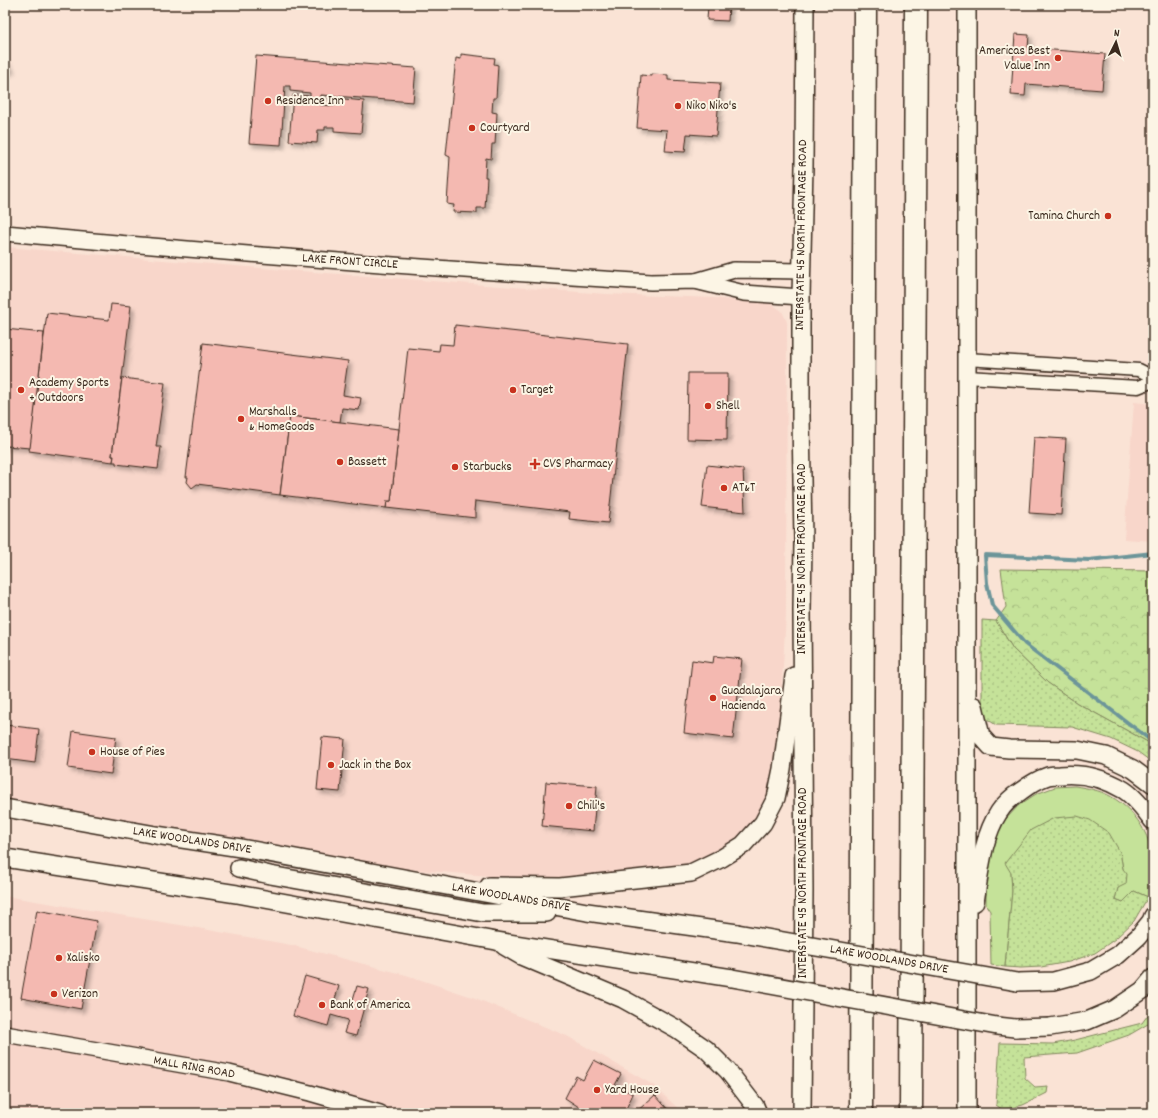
<svg xmlns="http://www.w3.org/2000/svg" width="1158" height="1118" font-family="Dekko,sans-serif">
<defs>
<pattern id="forest-crowns" width="20" height="18" patternUnits="userSpaceOnUse"><rect width="20" height="18" fill="#c5e299"/><path d="M2 6a3 3 0 1 1 6 0M12 15a3 3 0 1 1 6 0" fill="none" stroke="#aac283"/></pattern>
<pattern id="garden-dots" width="8" height="8" patternUnits="userSpaceOnUse"><rect width="8" height="8" fill="#c5e299"/><path d="M2 2h.1M6 6h.1" fill="none" stroke="#aac283" stroke-width="1.8" stroke-linecap="round"/></pattern>
<filter id="shadow"><feDropShadow dx="3.5" dy="3.5" stdDeviation="2" flood-color="#0004"/></filter>
</defs>
<rect width="100%" height="100%" fill="#fae3d5"/>
<filter id="ink" filterUnits="userSpaceOnUse"><feTurbulence type="fractalNoise" baseFrequency=".025" numOctaves="2"/><feDisplacementMap in="SourceGraphic" scale="8" xChannelSelector="R" yChannelSelector="G"/><feConvolveMatrix kernelMatrix="1 2 1 2 8 2 1 2 1" color-interpolation-filters="sRGB"/></filter>
<g filter="url(#ink)">
<g fill="#f8d6ca">
<polygon points="5,247 260,268 606,294 715,298 747,302 769,302 782,311 787,322 786,613 778,753 773,778 766,800 751,823 733,841 717,853 686,864 580,877 514,878 404,869 5,799"/>
<polygon points="1134,402 1153,404 1153,541 1124,539"/>
<polygon points="5,896 198,928 291,945 406,975 475,998 567,1036 653,1085 683,1113 5,1113"/>
</g>
<path fill="#c5e299" stroke="#80865c" d="M1075,786C1087,788 1099,790 1110,796C1141,813 1156,845 1153,879C1152,885 1150,892 1148,897L1134,891L1123,902L1115,899L1123,869L1120,852L1011,873L1012,891L1005,967L991,965L990,911L986,905V871L995,839L1005,820L1019,805L1036,794L1055,787Z"/>
<polygon fill="url(#forest-crowns)" stroke="#80865c" points="1001,569 1153,571 1153,745 1077,703 1048,683 1013,649 996,621 1006,607"/>
<g fill="url(#garden-dots)" stroke="#80865c">
<polygon points="982,620 996,621 1013,649 1048,683 1077,703 1153,745 1153,763 1138,752 1111,739 1072,727 996,725 987,719 982,708"/>
<polygon points="1077,816 1090,820 1109,833 1120,852 1123,869 1127,874 1126,884 1118,888 1115,899 1123,902 1134,891 1148,897 1134,921 1115,939 1095,953 1069,962 1041,967 1021,968 1005,967 1012,891 1011,873 1005,863 1031,830 1054,818"/>
<polygon points="1153,1008 1153,1021 1129,1035 1077,1053 1024,1057 1025,1078 1035,1087 1048,1086 1047,1093 1023,1105 1003,1110 996,1105 1000,1043 1053,1044 1075,1040 1142,1023"/>
</g>
<g fill="none" stroke-linecap="round" stroke-linejoin="round">
<polyline stroke="#6c9599" stroke-width="4" points="1153,553 1089,560 985,555 987,583 992,605 1025,644 1153,742"/>
</g>
<g fill="#f4b9b1" stroke="#3b2a1e" filter="url(#shadow)">
<polygon points="708,5 729,5 728,21 707,20"/>
<polygon points="1015,34 1029,35 1028,48 1105,54 1102,90 1026,84 1025,96 1011,95"/>
<polygon points="461,54 495,58 494,64 498,65 496,98 493,98 492,112 497,113 495,144 492,144 491,159 486,158 485,177 487,177 485,208 477,208 477,213 453,212 454,205 447,204 450,157 446,155 456,58 461,59"/>
<polygon points="256,56 416,68 413,102 321,95 320,105 334,106 335,98 364,101 361,133 334,131 334,127 325,127 325,130 318,130 317,143 289,141 293,95 310,96 310,93 290,91 290,86 285,86 281,145 249,143"/>
<polygon points="5,60 11,69 5,73"/>
<polygon points="651,74 668,75 668,80 720,83 716,136 687,134 685,152 665,151 667,130 637,128 641,75 651,76"/>
<polygon points="111,304 131,306 112,456 114,456 113,462 29,451 47,313 109,320"/>
<polygon points="455,325 628,344 608,523 569,519 570,512 475,501 474,511 476,512 476,518 386,508 387,501 391,501 408,348 439,351 440,344 453,345"/>
<polygon points="5,329 44,333 30,448 6,446 5,449"/>
<polygon points="203,343 348,361 343,395 361,398 359,410 342,408 340,422 290,416 280,495 197,484 192,488 187,482 188,477 186,477"/>
<polygon points="688,373 728,373 727,440 687,439"/>
<polygon points="122,378 165,383 156,447 161,447 158,469 116,464 116,462 113,462 114,456 112,456"/>
<polygon points="290,416 399,429 391,501 387,501 386,508 280,495"/>
<polygon points="1034,437 1066,439 1061,515 1029,513"/>
<polygon points="707,465 743,469 745,512 702,507"/>
<polygon points="714,656 742,659 733,739 684,733 692,660 713,663"/>
<polygon points="5,725 39,729 35,763 5,759"/>
<polygon points="73,731 116,737 111,774 68,768"/>
<polygon points="322,737 345,739 340,792 317,790"/>
<polygon points="546,782 597,786 593,831 542,826"/>
<polygon points="37,910 97,921 81,1009 21,998"/>
<polygon points="305,976 339,986 334,1002 351,1006 357,986 369,989 356,1036 344,1033 348,1020 331,1015 328,1026 293,1016"/>
<polygon points="594,1060 621,1074 615,1085 633,1094 624,1113 575,1113 579,1107 565,1098 576,1076 583,1080"/>
<polygon points="655,1095 671,1113 635,1113"/>
</g>
<g fill="none" stroke-linecap="round" stroke-linejoin="round">
<defs>
<g id="minor">
<polyline points="966,359 1139,370 1153,377"/>
<polyline points="966,377 1138,387 1153,381"/>
</g>
<g id="tertiary">
<path d="M5,233C220,253 435,269 651,282L695,281L744,293L801,297"/>
<polyline points="696,281 734,270 801,271"/>
<polyline points="5,1034 229,1073 310,1093 380,1113"/>
</g>
<g id="secondary">
<polyline points="967,5 967,1113"/>
<polyline points="974,706 981,736 991,747 1009,749 1077,750 1106,756 1133,769 1153,784"/>
<polyline points="5,808 156,835 241,848 587,912 737,933"/>
<polyline points="5,858 237,894 496,941 732,978"/>
<polyline points="239,868 270,875 483,913 547,913"/>
<polyline points="489,886 560,887 691,873 722,858 743,845 763,823 776,798 782,769 794,676"/>
<path d="M975,902C980,872 982,838 999,812C1005,803 1013,796 1021,791C1029,785 1039,779 1048,776C1052,775 1056,775 1060,775C1083,773 1104,778 1124,790C1136,798 1145,810 1153,821"/>
<polyline points="504,946 521,956 623,999 677,1029 706,1049 728,1071 755,1106 758,1113"/>
<polyline points="1017,982 1054,981 1091,971 1118,955 1138,937 1151,921 1153,916"/>
<polyline points="1015,1028 1050,1027 1087,1021 1115,1009 1143,990 1153,978"/>
<polyline points="802,1113 804,890 802,610 803,541 801,417 801,297 804,166 805,5"/>
</g>
<g id="motorway">
<polyline points="861,1113 865,5"/>
<polyline points="911,1113 916,5"/>
</g>
</defs>
<use href="#minor" stroke="#3b2a1e" stroke-width="15"/>
<use href="#tertiary" stroke="#3b2a1e" stroke-width="18"/>
<use href="#secondary" stroke="#3b2a1e" stroke-width="20"/>
<use href="#motorway" stroke="#3b2a1e" stroke-width="25"/>
<use href="#minor" stroke="#fcf5e5" stroke-width="12"/>
<use href="#tertiary" stroke="#fcf5e5" stroke-width="15"/>
<use href="#secondary" stroke="#fcf5e5" stroke-width="17"/>
<use href="#motorway" stroke="#fcf5e5" stroke-width="22"/>
<defs>
<g id="secondary-bridge">
<polyline points="737,933 1017,982"/>
<polyline points="732,978 997,1026 1015,1028"/>
</g>
</defs>
<use href="#secondary-bridge" stroke="#3b2a1e" stroke-width="20" stroke-linecap="butt"/>
<use href="#secondary-bridge" stroke="#fcf5e5" stroke-width="17"/>
</g>
</g>
<g fill="#c8321e" stroke="#fcf5e5" stroke-width="1.5">
<circle cx="1058" cy="58" r="4"/>
<circle cx="268" cy="101" r="4"/>
<circle cx="678" cy="106" r="4"/>
<circle cx="472" cy="128" r="4"/>
<circle cx="1108" cy="216" r="4"/>
<circle cx="21" cy="390" r="4"/>
<circle cx="513" cy="390" r="4"/>
<circle cx="708" cy="406" r="4"/>
<circle cx="241" cy="419" r="4"/>
<circle cx="340" cy="462" r="4"/>
<path d="M533 458h4v4h4v4h-4v4h-4v-4h-4v-4h4z"/>
<circle cx="455" cy="467" r="4"/>
<circle cx="724" cy="488" r="4"/>
<circle cx="713" cy="698" r="4"/>
<circle cx="92" cy="752" r="4"/>
<circle cx="331" cy="765" r="4"/>
<circle cx="569" cy="806" r="4"/>
<circle cx="59" cy="958" r="4"/>
<circle cx="54" cy="994" r="4"/>
<circle cx="322" cy="1005" r="4"/>
<circle cx="597" cy="1090" r="4"/>
</g>
<g text-anchor="middle" dominant-baseline="central" stroke-width="4" stroke-linejoin="round" paint-order="stroke">
<g font-size="13" fill="#3b2a1e" stroke="#fcf5e5" text-anchor="start">
<text x="1050" y="51" text-anchor="end">Americas Best<tspan x="1050" dy="15">Value Inn</tspan></text>
<text x="276" y="101">Residence Inn</text>
<text x="686" y="106">Niko Niko's</text>
<text x="480" y="128">Courtyard</text>
<text x="1100" y="216" text-anchor="end">Tamina Church</text>
<text x="29" y="383">Academy Sports<tspan x="29" dy="15">+ Outdoors</tspan></text>
<text x="521" y="390">Target</text>
<text x="716" y="406">Shell</text>
<text x="249" y="412">Marshalls<tspan x="249" dy="15">&amp; HomeGoods</tspan></text>
<text x="348" y="462">Bassett</text>
<text x="543" y="464">CVS Pharmacy</text>
<text x="463" y="467">Starbucks</text>
<text x="732" y="488">AT&amp;T</text>
<text x="721" y="691">Guadalajara<tspan x="721" dy="15">Hacienda</tspan></text>
<text x="100" y="752">House of Pies</text>
<text x="339" y="765">Jack in the Box</text>
<text x="577" y="806">Chili's</text>
<text x="67" y="958">Xalisko</text>
<text x="62" y="994">Verizon</text>
<text x="330" y="1005">Bank of America</text>
<text x="605" y="1090">Yard House</text>
</g>
<g font-size="13" fill="#3b2a1e" stroke="#fcf5e5">
<text transform="translate(802 235) rotate(-89)">INTERSTATE 45 NORTH FRONTAGE ROAD</text>
<text transform="translate(350 262) rotate(4)">LAKE FRONT CIRCLE</text>
<text transform="translate(802 559) rotate(-90)">INTERSTATE 45 NORTH FRONTAGE ROAD</text>
<text transform="translate(192 841) rotate(9)">LAKE WOODLANDS DRIVE</text>
<text transform="translate(803 883) rotate(-90)">INTERSTATE 45 NORTH FRONTAGE ROAD</text>
<text transform="translate(511 898) rotate(10)">LAKE WOODLANDS DRIVE</text>
<text transform="translate(889 960) rotate(10)">LAKE WOODLANDS DRIVE</text>
<text transform="translate(194 1068) rotate(10)">MALL RING ROAD</text>
</g>
</g>
<rect width="1158" height="1118" fill="none" stroke="#fcf5e5" stroke-width="20"/>
<rect x="10" y="10" width="1138" height="1098" fill="none" stroke="#3b2a1e" stroke-width="1.5" filter="url(#ink)"/>
<g transform="translate(1116 42) rotate(5)" stroke="#fcf5e5" stroke-width="3" paint-order="stroke">
<path d="M0-3L7 15L0 10L-7 15Z" fill="#3b2a1e"/>
<text y="-6" font-size="11" font-weight="bold" text-anchor="middle" fill="#3b2a1e">N</text>
</g>
</svg>
